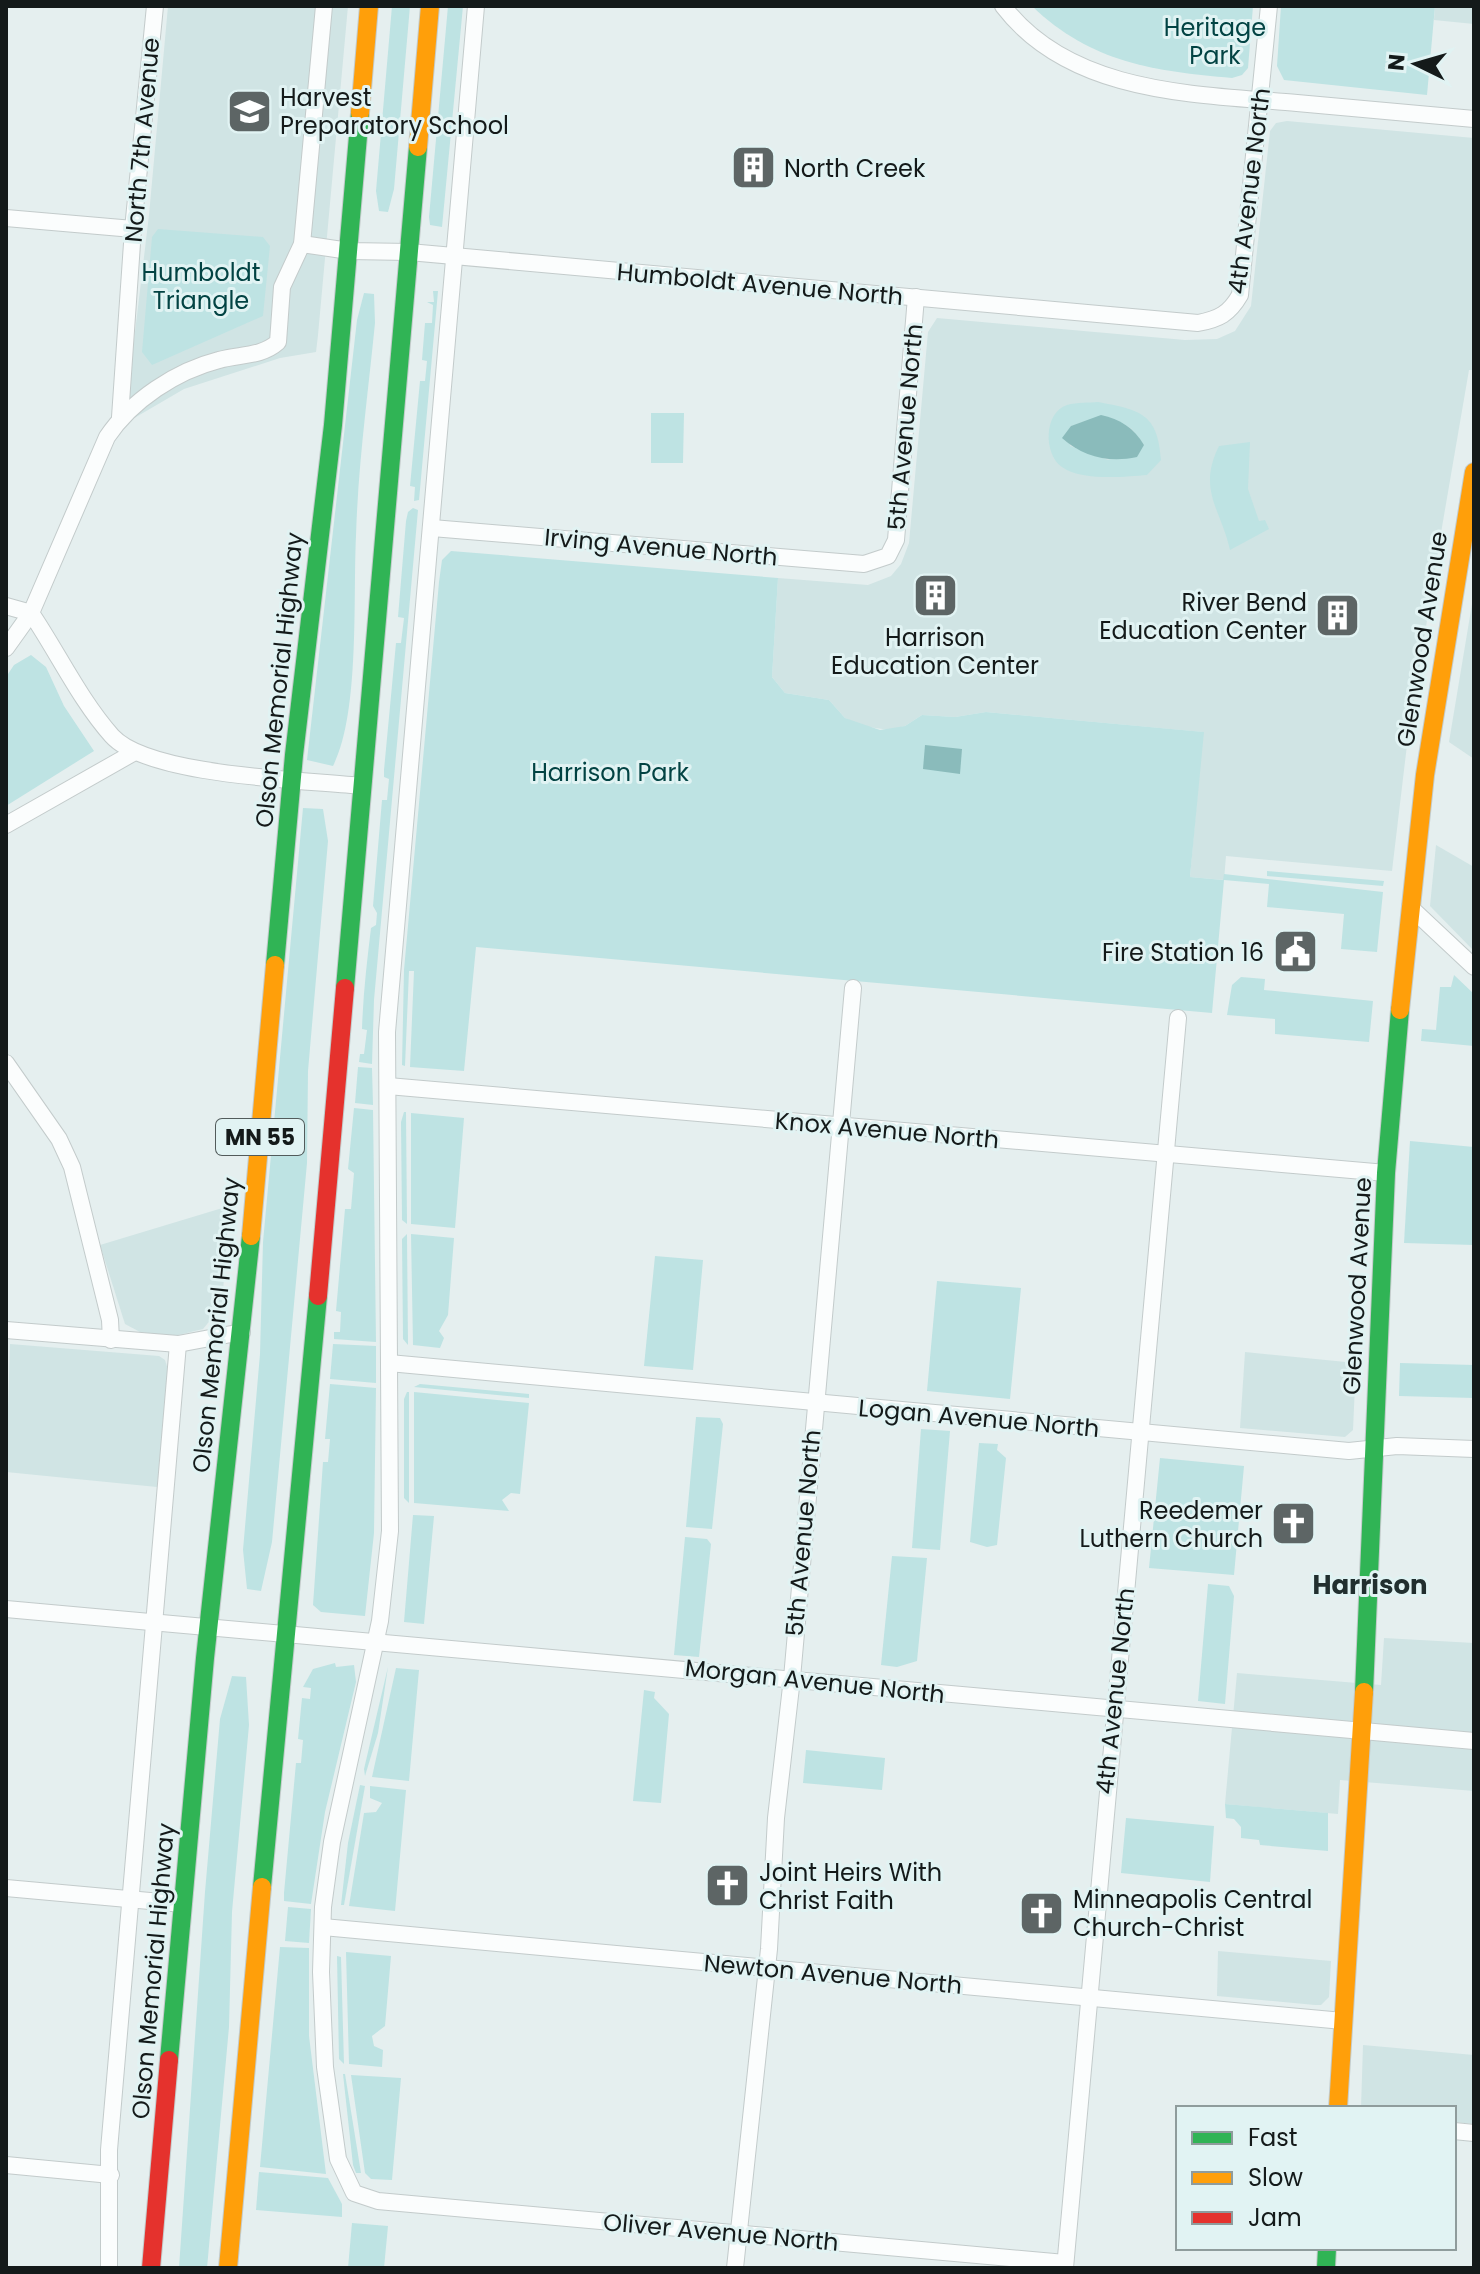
<svg xmlns="http://www.w3.org/2000/svg" width="1480" height="2274" font-family="Poppins,sans-serif">
<rect width="100%" height="100%" fill="#e5efef"/>
<g fill="#d0e4e4">
<polygon points="168,6 348,6 318,335 316,352 280,358 184,389 124,424 149,215"/>
<polygon points="1435,6 1474,6 1474,24 1434,20"/>
<polygon points="1287,121 1474,138 1474,370 1469,370 1442,527 1407,745 1392,871 1226,856 1224,880 1190,877 1203,732 986,712 955,717 922,715 905,726 889,730 862,726 845,718 829,700 785,693 772,677 778,578 868,585 891,576 901,564 909,543 928,332 937,318 1185,340 1217,339 1235,331 1251,306 1270,131 1276,123"/>
<polygon points="1474,592 1474,759 1449,742"/>
<polygon points="1436,845 1474,867 1474,951 1430,906"/>
<polygon points="229,1206 222,1306 203,1329 174,1336 140,1332 125,1324 100,1245"/>
<polygon points="10,1344 159,1356 165,1360 169,1373 157,1487 6,1472"/>
<polygon points="1245,1352 1356,1363 1353,1430 1345,1437 1240,1428"/>
<polygon points="1384,1638 1474,1643 1474,1791 1340,1780 1338,1814 1225,1804 1237,1673 1381,1685"/>
<polygon points="1218,1951 1331,1961 1329,1997 1321,2005 1315,2005 1217,1996"/>
<polygon points="1363,2045 1474,2055 1474,2124 1454,2122 1454,2108 1361,2108"/>
</g>
<g fill="#bee3e3" fill-rule="evenodd">
<polygon points="392,6 410,6 394,189 388,212 379,211 376,191"/>
<polygon points="448,6 463,6 442,227 430,225 429,217"/>
<path d="M1032,6H1253L1248,68L1242,75L1232,78C1154,71 1091,63 1032,6Z"/>
<polygon points="1281,6 1435,6 1427,95 1284,80 1277,66"/>
<polygon points="158,229 263,237 270,246 263,316 152,365 142,352 152,237"/>
<polygon points="433,291 438,291 419,500 414,501 415,487 410,486 420,381 425,381 427,361 422,360 425,323 432,323 433,305 427,302 434,302"/>
<path d="M364,293L374,294L375,323C368,394 358,465 356,536C353,597 360,714 333,766L307,760L357,320Z"/>
<path d="M1098,402C1140,410 1158,413 1161,460L1147,475C1124,477 1081,481 1062,467C1043,454 1044,412 1067,405C1077,402 1089,403 1098,402ZM1085,421L1131,428L1144,445L1108,460L1070,446L1071,426Z"/>
<polygon points="651,413 684,413 683,463 651,463"/>
<path d="M1250,442L1248,489L1259,521L1265,520L1269,529L1230,550C1221,509 1197,490 1219,446Z"/>
<path d="M413,508L418,510L374,1000L372,1064L359,1062L360,1054H364L367,1030L362,1029C363,995 367,961 371,928L376,925L377,913L373,906L382,800H387L389,779L384,777V770L396,643H401L404,618L398,617L406,521L408,512Z"/>
<polygon points="451,551 778,578 772,677 785,693 829,700 845,718 880,730 905,726 922,715 955,717 986,712 1204,732 1190,877 1223,880 1224,874 1383,892 1377,952 1341,949 1344,914 1267,907 1269,884 1224,880 1212,1013 476,947 464,1071 410,1067 414,971 409,971 405,1066 402,1065 404,970 439,582 442,560"/>
<polygon points="31,655 46,667 64,706 94,751 6,806 6,677 14,665"/>
<polygon points="303,808 323,809 328,841 308,1071 307,1163 272,1542 261,1591 247,1589 243,1550 260,1354 263,1242"/>
<polygon points="1267,871 1384,881 1383,886 1267,876"/>
<polygon points="1454,975 1474,994 1474,1046 1421,1041 1422,1029 1436,1030 1440,987 1451,987"/>
<polygon points="1241,977 1265,979 1264,990 1373,1001 1369,1042 1275,1034 1275,1019 1227,1015 1232,985"/>
<polygon points="358,1067 372,1068 373,1105 355,1103"/>
<polygon points="354,1108 373,1110 376,1342 334,1339 334,1332 340,1332 341,1312 336,1311 345,1209 351,1209 354,1173 348,1169"/>
<polygon points="404,1112 406,1112 407,1224 402,1220 401,1122"/>
<polygon points="411,1113 464,1118 455,1228 411,1224"/>
<polygon points="1410,1141 1474,1147 1474,1245 1404,1243"/>
<polygon points="407,1234 408,1345 403,1339 402,1239"/>
<polygon points="411,1234 454,1238 448,1315 439,1331 444,1338 440,1348 413,1345"/>
<polygon points="655,1256 703,1260 693,1370 644,1366"/>
<polygon points="937,1281 1021,1288 1010,1399 927,1391"/>
<polygon points="333,1344 376,1346 376,1383 330,1379"/>
<polygon points="1400,1363 1474,1365 1474,1398 1399,1396"/>
<polygon points="330,1384 376,1388 374,1533 365,1616 321,1612 313,1605 323,1462 328,1462 330,1439 325,1439"/>
<polygon points="420,1384 529,1394 529,1398 414,1387"/>
<polygon points="407,1392 409,1392 409,1503 404,1498 404,1399"/>
<polygon points="414,1392 529,1403 520,1494 511,1493 502,1500 509,1511 414,1503"/>
<polygon points="696,1417 720,1418 723,1424 712,1529 686,1527"/>
<polygon points="921,1429 950,1431 940,1550 912,1548"/>
<polygon points="979,1443 998,1444 997,1450 1006,1458 997,1545 987,1547 970,1542"/>
<polygon points="1160,1458 1244,1466 1234,1575 1149,1568"/>
<polygon points="413,1515 434,1516 424,1624 404,1622"/>
<polygon points="685,1537 707,1539 711,1544 699,1657 674,1655"/>
<polygon points="892,1556 927,1558 917,1661 897,1667 881,1665"/>
<polygon points="1208,1584 1229,1586 1234,1596 1225,1704 1198,1701"/>
<polygon points="335,1663 336,1667 354,1665 356,1682 325,1812 311,1904 284,1901 284,1893 296,1763 301,1763 303,1740 298,1739 302,1698 310,1699 311,1688 303,1687 313,1669"/>
<polygon points="388,1667 378,1733 365,1776 364,1769"/>
<polygon points="396,1668 419,1670 409,1781 372,1777"/>
<polygon points="232,1676 246,1677 249,1725 232,1912 229,2027 207,2268 179,2268 205,1892 220,1719"/>
<polygon points="644,1690 655,1692 654,1698 669,1714 661,1803 633,1801"/>
<polygon points="806,1750 885,1758 882,1790 803,1783"/>
<polygon points="360,1785 365,1786 344,1905 341,1905 348,1843"/>
<polygon points="370,1786 406,1790 395,1911 349,1906 364,1813 376,1812 382,1803 370,1798"/>
<polygon points="1225,1804 1328,1813 1328,1851 1260,1845 1259,1840 1241,1838 1241,1827 1234,1819 1226,1818"/>
<polygon points="1126,1818 1214,1826 1210,1882 1121,1873"/>
<polygon points="288,1907 311,1909 309,1943 285,1941"/>
<polygon points="280,1947 309,1948 309,2036 326,2174 260,2167"/>
<polygon points="346,1952 391,1956 385,2026 372,2036 374,2046 383,2050 382,2067 349,2064"/>
<polygon points="337,1956 341,1957 344,2064 339,2059"/>
<polygon points="343,2074 345,2074 361,2173 356,2173 353,2165"/>
<polygon points="351,2075 401,2078 392,2180 371,2179 365,2173"/>
<polygon points="259,2172 328,2178 342,2204 342,2217 256,2210"/>
<polygon points="352,2223 388,2226 384,2268 348,2268"/>
</g>
<g fill="#8abbbb">
<path d="M1101,415C1120,419 1134,428 1144,445L1137,457C1109,463 1083,457 1062,438L1071,426Z"/>
<polygon points="925,745 962,749 960,774 923,769"/>
</g>
<g fill="none" stroke-linecap="round" stroke-linejoin="round">
<defs>
<g id="street">
<polyline points="476,6 387,1032 390,1531 380,1621 332,1842 323,1907 321,1972 325,2067 338,2159 354,2193 378,2201 1065,2263"/>
<path d="M1003,6C1071,95 1197,94 1297,103C1356,108 1415,114 1474,119"/>
<polyline points="6,218 133,229"/>
<path d="M302,244L349,251L409,252L1198,323C1219,319 1229,314 1240,295L1269,6"/>
<polyline points="120,417 133,229 155,6"/>
<polyline points="432,528 864,564 888,556 896,540 916,297"/>
<polyline points="6,606 31,613"/>
<path d="M31,613C58,653 80,700 112,736C148,776 305,780 361,786"/>
<path d="M6,648L31,613L107,437C132,400 176,371 219,360C240,354 261,357 278,342L282,287L302,244L324,6"/>
<polyline points="6,825 133,753"/>
<polyline points="1410,907 1474,967"/>
<polyline points="6,1063 59,1139 72,1167 110,1320 111,1340"/>
<polyline points="388,1086 1386,1173"/>
<polyline points="6,1330 178,1344 242,1332"/>
<polyline points="389,1363 1349,1451 1397,1446 1474,1449"/>
<polyline points="6,1609 1474,1741"/>
<polyline points="6,1888 183,1904"/>
<polyline points="323,1927 1343,2021"/>
<polyline points="1454,2131 1474,2133"/>
<polyline points="6,2165 111,2175"/>
<polyline points="109,2268 109,2150 178,1344"/>
<polyline points="735,2268 769,1949 776,1818 792,1678 853,988"/>
<polyline points="1065,2268 1178,1018"/>
</g>
<g id="fast">
<polyline points="275,965 294,755 333,425 360,113"/>
<polyline points="345,988 418,147"/>
<polyline points="1364,1692 1386,1173 1400,1010"/>
<polyline points="262,1887 318,1296"/>
<polyline points="169,2060 205,1658 251,1236"/>
<polyline points="1326,2268 1327,2248"/>
</g>
<g id="slow">
<polyline points="360,113 369,6"/>
<polyline points="418,147 430,6"/>
<polyline points="1400,1010 1425,775 1474,472"/>
<polyline points="251,1236 275,965"/>
<polyline points="1338,2108 1364,1692"/>
<polyline points="228,2268 262,1887"/>
</g>
<g id="jam">
<polyline points="318,1296 345,988"/>
<polyline points="151,2268 169,2060"/>
</g>
</defs>
<use href="#street" stroke="#c3cbcb" stroke-width="18"/>
<use href="#fast" stroke="#c3cbcb" stroke-width="20"/>
<use href="#slow" stroke="#c3cbcb" stroke-width="20"/>
<use href="#jam" stroke="#c3cbcb" stroke-width="20"/>
<use href="#street" stroke="#fbfdfd" stroke-width="16"/>
<use href="#fast" stroke="#30b455" stroke-width="18"/>
<use href="#slow" stroke="#ff9f0a" stroke-width="18"/>
<use href="#jam" stroke="#e5322d" stroke-width="18"/>
</g>
<defs>
<symbol id="school-square" viewBox="-11 -11 22 22"><rect x="-9" y="-9" width="18" height="18" rx="4" fill="#5d6565" stroke="#e1f3f3"/><path d="M0-5L7-2L0 1L-7-2ZM-4 1L0 2.5L4 1V4Q0 6-4 4Z" fill="#fff"/></symbol>
<symbol id="building-square" viewBox="-11 -11 22 22"><rect x="-9" y="-9" width="18" height="18" rx="4" fill="#5d6565" stroke="#e1f3f3"/><path d="M-4-6H4V6H1V3H-1V6H-4ZM-2.5-4.3h1.7v1.8h-1.7ZM.8-4.3h1.7v1.8H.8ZM-2.5-1h1.7V.8h-1.7ZM.8-1h1.7V.8H.8Z" fill="#fff"/></symbol>
<symbol id="civic-square" viewBox="-11 -11 22 22"><rect x="-9" y="-9" width="18" height="18" rx="4" fill="#5d6565" stroke="#e1f3f3"/><path d="M-.6-6.5H3V-4.5H.6V-3L4-1V1h2V6H-6V1h2V-1L-.6-3ZM-1.2 2.5V6h2.4V2.5Z" fill="#fff"/></symbol>
<symbol id="church-square" viewBox="-11 -11 22 22"><rect x="-9" y="-9" width="18" height="18" rx="4" fill="#5d6565" stroke="#e1f3f3"/><path d="M-1.2-6h2.4v3.5h3.3v2.4h-3.3V6h-2.4V-.1h-3.3v-2.4h3.3Z" fill="#fff"/></symbol>
</defs>
<g fill-rule="evenodd">
<use href="#school-square" x="224" y="86" width="51" height="51"/>
<use href="#building-square" x="728" y="142" width="51" height="51"/>
<use href="#building-square" x="910" y="570" width="51" height="51"/>
<use href="#building-square" x="1312" y="590" width="51" height="51"/>
<use href="#civic-square" x="1270" y="926" width="51" height="51"/>
<use href="#church-square" x="1268" y="1498" width="51" height="51"/>
<use href="#church-square" x="702" y="1860" width="51" height="51"/>
<use href="#church-square" x="1016" y="1888" width="51" height="51"/>
</g>
<g text-anchor="middle" dominant-baseline="central" stroke-width="6" stroke-linejoin="round" paint-order="stroke">
<rect fill="#e1f3f3" stroke="#525b5b" stroke-width="2" x="216" y="1119" width="88" height="36" rx="6"/>
<g font-size="22" font-weight="bold" fill="#141a1a">
<text x="260" y="1137">MN 55</text>
</g>
<g font-size="24" fill="#024343" stroke="#e1f3f3">
<text x="1215" y="27">Heritage<tspan x="1215" dy="28">Park</tspan></text>
<text x="201" y="272">Humboldt<tspan x="201" dy="28">Triangle</tspan></text>
<text x="610" y="772">Harrison Park</text>
</g>
<g font-size="24" fill="#141a1a" stroke="#e1f3f3" text-anchor="start">
<text x="280" y="97">Harvest<tspan x="280" dy="28">Preparatory School</tspan></text>
<text x="784" y="168">North Creek</text>
<text x="1307" y="602" text-anchor="end">River Bend<tspan x="1307" dy="28">Education Center</tspan></text>
<text x="935" y="637" text-anchor="middle">Harrison<tspan x="935" dy="28">Education Center</tspan></text>
<text x="1264" y="952" text-anchor="end">Fire Station 16</text>
<text x="1263" y="1510" text-anchor="end">Reedemer<tspan x="1263" dy="28">Luthern Church</tspan></text>
<text x="759" y="1872">Joint Heirs With<tspan x="759" dy="28">Christ Faith</tspan></text>
<text x="1073" y="1899">Minneapolis Central<tspan x="1073" dy="28">Church-Christ</tspan></text>
</g>
<g font-size="24" fill="#141a1a" stroke="#e1f3f3">
<text transform="translate(142 140) rotate(-85)">North 7th Avenue</text>
<text transform="translate(1249 191) rotate(-83)">4th Avenue North</text>
<text transform="translate(760 284) rotate(5)">Humboldt Avenue North</text>
<text transform="translate(905 427) rotate(-85)">5th Avenue North</text>
<text transform="translate(661 547) rotate(5)">Irving Avenue North</text>
<text transform="translate(1422 639) rotate(-81)">Glenwood Avenue</text>
<text transform="translate(279 680) rotate(-84)">Olson Memorial Highway</text>
<text transform="translate(887 1130) rotate(5)">Knox Avenue North</text>
<text transform="translate(1357 1286) rotate(-87)">Glenwood Avenue</text>
<text transform="translate(216 1325) rotate(-84)">Olson Memorial Highway</text>
<text transform="translate(979 1418) rotate(5)">Logan Avenue North</text>
<text transform="translate(803 1533) rotate(-85)">5th Avenue North</text>
<text transform="translate(815 1681) rotate(6)">Morgan Avenue North</text>
<text transform="translate(1115 1691) rotate(-84)">4th Avenue North</text>
<text transform="translate(153 1971) rotate(-85)">Olson Memorial Highway</text>
<text transform="translate(833 1974) rotate(5)">Newton Avenue North</text>
<text transform="translate(721 2232) rotate(5)">Oliver Avenue North</text>
</g>
<g font-size="26" font-weight="bold" fill="#212f2f" stroke="#e1f3f3">
<text x="1370" y="1585">Harrison</text>
</g>
</g>
<rect width="1480" height="2274" fill="none" stroke="#141a1a" stroke-width="16"/>
<rect x="1176" y="2106" width="280" height="144" fill="#e1f3f3" stroke="#8f9c9c" stroke-width="2"/>
<rect x="1192" y="2132" width="40" height="12" fill="#30b455" stroke="#8f9c9c" stroke-width="2"/>
<text x="1248" y="2146" font-size="24" fill="#141a1a">Fast</text>
<rect x="1192" y="2172" width="40" height="12" fill="#ff9f0a" stroke="#8f9c9c" stroke-width="2"/>
<text x="1248" y="2186" font-size="24" fill="#141a1a">Slow</text>
<rect x="1192" y="2212" width="40" height="12" fill="#e5322d" stroke="#8f9c9c" stroke-width="2"/>
<text x="1248" y="2226" font-size="24" fill="#141a1a">Jam</text>
<g transform="translate(1416 64) rotate(275)" stroke="#e1f3f3" stroke-width="6" paint-order="stroke">
<path d="M0-6L14 30L0 20L-14 30Z" fill="#141a1a"/>
<text y="-12" font-size="22" font-weight="bold" text-anchor="middle" fill="#141a1a">N</text>
</g>
</svg>
